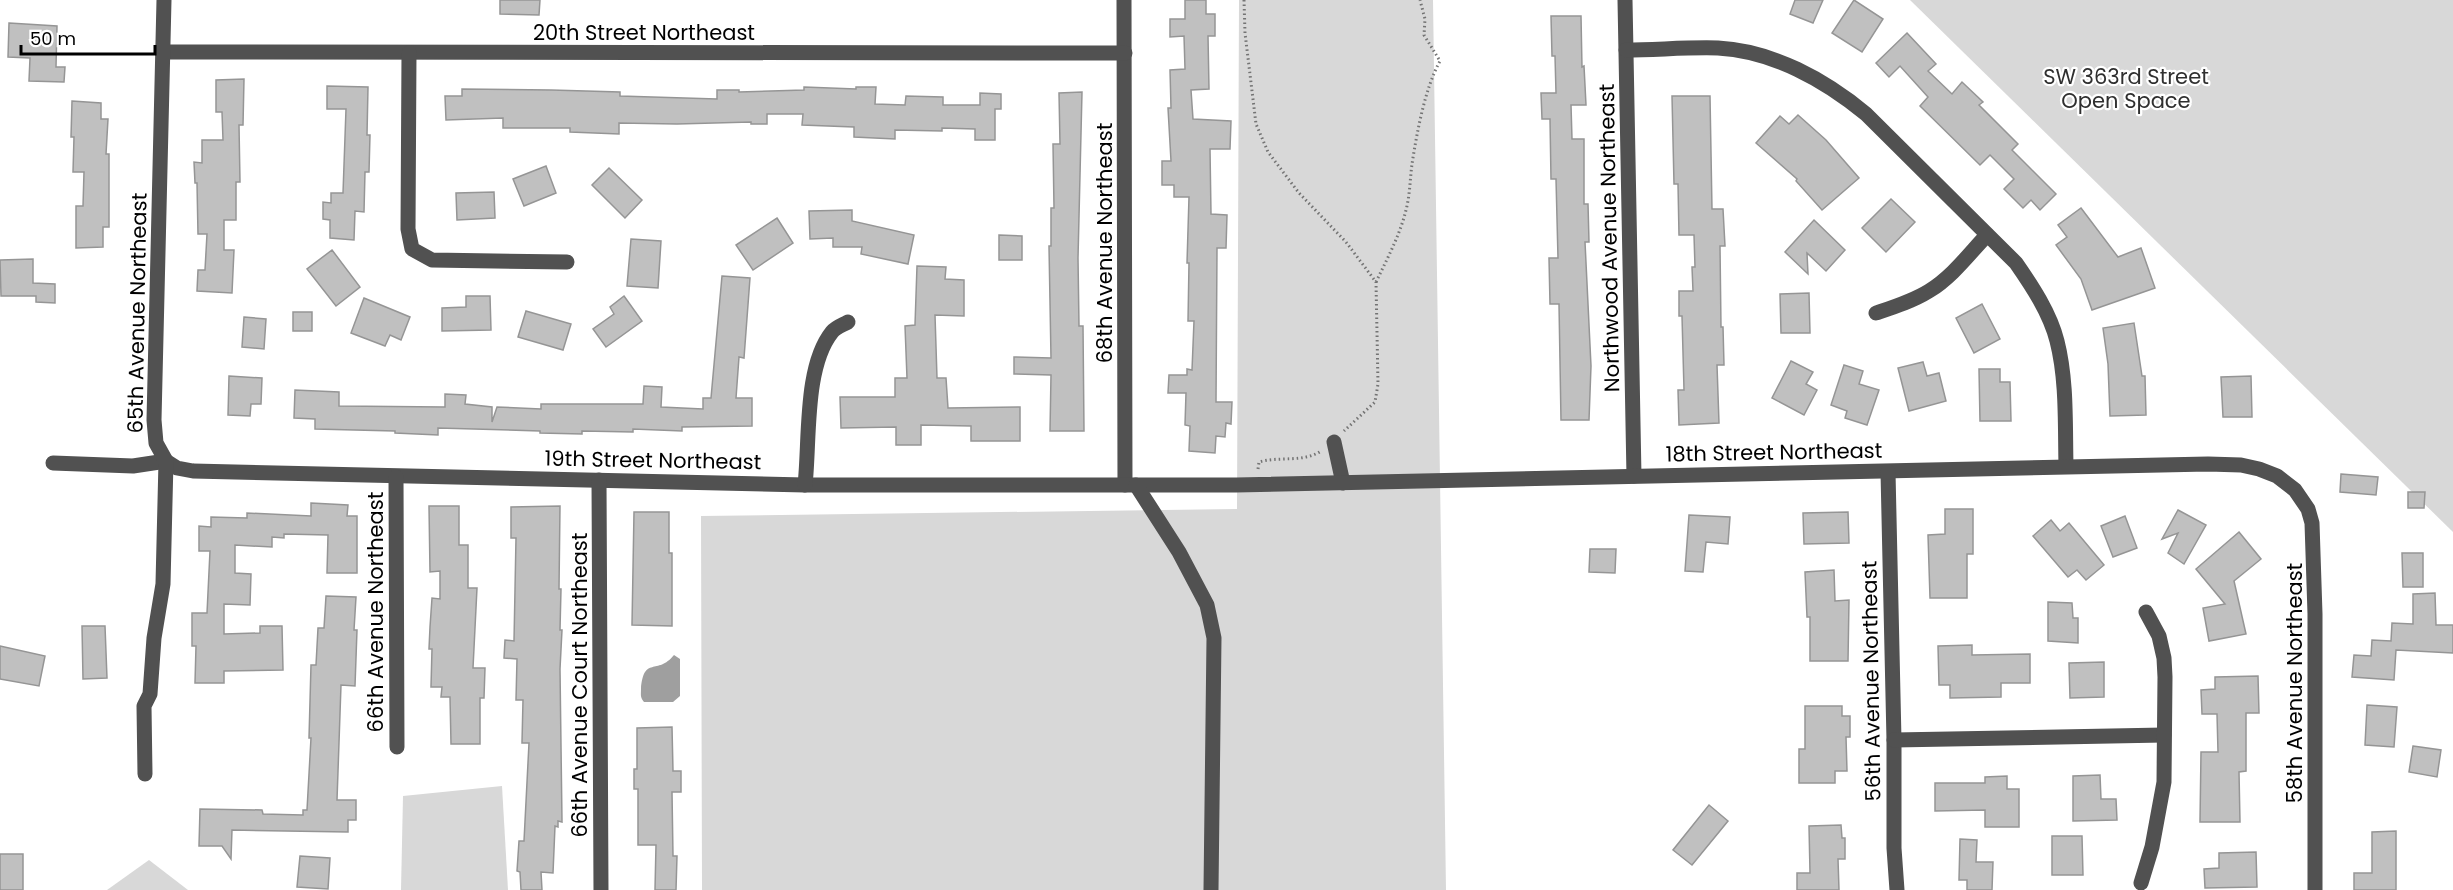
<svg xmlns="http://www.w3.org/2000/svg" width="2453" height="890" font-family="Poppins,sans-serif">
<rect width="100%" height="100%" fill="#fff"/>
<g fill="#d8d8d8">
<polygon points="1239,0 1433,0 1446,890 702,890 701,516 1237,509"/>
<polygon points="1910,0 2453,0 2453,532"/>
<polygon points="502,786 508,890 401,890 403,796"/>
<polygon points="149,860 188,890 107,890"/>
</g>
<path fill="#9f9f9f" d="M674,655L680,659V696L673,702H644C640,697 641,695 641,689C644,655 657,676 674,655Z"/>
<g fill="#c0c0c0" stroke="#959595" stroke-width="1.5">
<polygon points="500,0 540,0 539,15 500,14"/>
<polygon points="1185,0 1206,0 1206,14 1215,14 1215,36 1208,36 1209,89 1191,90 1193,119 1231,121 1230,149 1210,149 1211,214 1227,215 1226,248 1217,248 1216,402 1232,402 1231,424 1226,423 1225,437 1216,436 1215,453 1189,451 1190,426 1185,425 1186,393 1168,393 1169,375 1187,375 1187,369 1192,370 1194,321 1188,321 1189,263 1187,263 1189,197 1174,197 1174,185 1162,185 1162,161 1171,161 1168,108 1171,108 1170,70 1185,69 1184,36 1170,37 1170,19 1185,19"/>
<polygon points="1795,0 1823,0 1813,23 1790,14"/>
<polygon points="1854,0 1883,19 1862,52 1832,33"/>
<polygon points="1551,16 1581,16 1582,67 1584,66 1586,105 1571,105 1572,139 1584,139 1584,204 1588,204 1589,242 1585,242 1591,366 1589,420 1561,420 1559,304 1550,304 1549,258 1558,258 1556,179 1551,179 1550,119 1542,119 1541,93 1556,93 1555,56 1552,56"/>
<polygon points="9,23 57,26 56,67 65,67 64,82 29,81 30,58 8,57"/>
<polygon points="1907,33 1936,64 1928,71 1952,94 1962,82 1983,102 1979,105 2018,144 2012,150 2056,194 2040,210 2031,200 2023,208 2004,189 2014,179 1990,155 1980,165 1920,106 1928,97 1900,66 1889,77 1876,63"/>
<polygon points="244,79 243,125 239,125 240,182 236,182 236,220 224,220 224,250 234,250 232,293 197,291 198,270 205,270 207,234 198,234 197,183 195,183 194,162 202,163 202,140 223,140 222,112 216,112 216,80"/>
<polygon points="327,86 368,87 367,135 370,135 369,172 365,172 364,212 355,211 354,240 330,238 330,220 323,219 323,202 331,203 331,193 343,193 346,109 327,109"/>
<polygon points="804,87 856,89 856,87 876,87 875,104 905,105 906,96 943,97 943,105 980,105 980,93 1001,94 1001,109 995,109 995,140 975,140 975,129 942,128 942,131 895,130 895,139 854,137 854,127 802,125 803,114 767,114 767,124 751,124 751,122 677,124 619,123 619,134 570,132 570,128 503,128 503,118 446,120 445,96 462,96 462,89 551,90 620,92 620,96 717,99 717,90 739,90 739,92 804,90"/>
<polygon points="1082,92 1078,258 1079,326 1083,326 1084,431 1050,431 1051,375 1014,374 1014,357 1051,358 1049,246 1051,246 1051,208 1054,208 1053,144 1060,144 1059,93"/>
<polygon points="1672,96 1710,96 1712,209 1723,209 1725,246 1720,246 1721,327 1723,327 1724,365 1717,365 1719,423 1679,425 1678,390 1684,390 1682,316 1679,316 1679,291 1693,291 1692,267 1695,267 1694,235 1679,235 1678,184 1674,184"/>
<polygon points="72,101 101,103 101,119 108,119 106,154 109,154 109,227 103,227 103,247 76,248 76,206 83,206 84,172 73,172 74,137 71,137"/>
<polygon points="1798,115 1826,140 1859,178 1822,210 1796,181 1797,179 1756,143 1780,116 1789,124"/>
<polygon points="546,166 556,193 524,206 513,179"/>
<polygon points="609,168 642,200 625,218 592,185"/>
<polygon points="494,192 495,218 457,220 456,193"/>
<polygon points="1891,199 1915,222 1886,252 1862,228"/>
<polygon points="2081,208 2118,257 2141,248 2155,288 2092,310 2081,279 2056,245 2067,237 2058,225"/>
<polygon points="852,210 852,221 914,235 908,264 861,254 862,247 833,247 833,238 810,239 809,211"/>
<polygon points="777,218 793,243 753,270 736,245"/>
<polygon points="1814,220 1845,250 1826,271 1807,253 1808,274 1785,252"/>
<polygon points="999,235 1022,236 1022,260 999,260"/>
<polygon points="631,239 661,241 658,288 627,286"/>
<polygon points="332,250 360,287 336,306 307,269"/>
<polygon points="33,259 33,283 55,284 55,303 36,302 36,296 1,296 0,260"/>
<polygon points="917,266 946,267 945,279 964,280 964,316 935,315 937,378 946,378 948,408 1020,407 1020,441 971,441 971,426 921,425 921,445 896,445 896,427 841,428 840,397 895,397 895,378 907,378 905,326 915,325"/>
<polygon points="722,276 750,278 744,358 739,357 736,398 752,398 752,426 682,427 682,431 633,429 633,432 582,431 582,434 540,433 540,431 438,428 438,435 395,433 395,431 315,429 315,419 294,418 295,390 339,392 339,406 445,407 445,394 466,395 465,404 492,407 492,422 497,407 541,409 541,404 643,404 644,386 662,387 661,407 703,409 703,398 711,398"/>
<polygon points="1809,293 1810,333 1781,333 1780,294"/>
<polygon points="466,296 490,296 491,330 442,331 442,308 466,307"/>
<polygon points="624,296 642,321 606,347 593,329 614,314 610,307"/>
<polygon points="364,298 410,317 401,340 390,335 385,346 351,333"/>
<polygon points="1982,304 2000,339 1974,353 1956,318"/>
<polygon points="526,311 571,324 563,350 518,337"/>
<rect x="293" y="312" width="19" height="19"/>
<polygon points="244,317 266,319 264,349 242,347"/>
<polygon points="2134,323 2142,376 2145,376 2146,415 2110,416 2108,364 2103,328"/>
<polygon points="1791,361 1813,372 1806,384 1817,390 1804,415 1772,398"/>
<polygon points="1923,362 1927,376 1939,373 1946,401 1909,411 1898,368"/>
<polygon points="1844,365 1863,371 1859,384 1879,390 1867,425 1845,418 1847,411 1831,405"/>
<polygon points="1979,369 2000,369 2000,382 2010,382 2011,421 1980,421"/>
<polygon points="229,376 262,378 261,404 251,404 250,416 228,415"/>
<polygon points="2251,376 2252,417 2223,417 2221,377"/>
<polygon points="2341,474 2378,477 2376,495 2340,492"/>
<polygon points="2408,492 2425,492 2424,508 2408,508"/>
<polygon points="311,503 348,505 347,516 357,516 357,573 327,573 328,535 284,534 284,538 272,537 272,547 235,545 235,573 251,574 250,605 224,604 224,634 260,633 260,626 282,626 283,670 224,671 224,683 195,683 196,646 192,646 192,613 207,613 210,551 199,551 199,526 211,527 211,517 247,518 247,513 311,516"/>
<polygon points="429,506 459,506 459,545 468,545 468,588 477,588 473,668 485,668 484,698 480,698 480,744 451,744 450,697 441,697 442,687 431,687 432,649 429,649 430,627 432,598 440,599 440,571 430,572"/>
<polygon points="560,506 559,589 561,589 560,630 562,630 560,669 562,822 558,821 558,827 555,826 553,873 541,872 542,890 521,890 520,872 517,871 519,841 524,841 529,743 522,743 523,700 516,700 517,659 504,658 505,640 514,641 516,538 511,538 511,507"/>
<polygon points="1945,509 1973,509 1973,554 1967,554 1967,598 1930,598 1928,535 1945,534"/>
<polygon points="2178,510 2206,525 2184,564 2168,553 2178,533 2162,539"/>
<polygon points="634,512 669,512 669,553 672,553 672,626 632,625"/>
<polygon points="1848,512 1849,543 1804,544 1803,513"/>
<polygon points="1689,515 1730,517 1728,544 1706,542 1703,572 1685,571"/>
<polygon points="2125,516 2137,548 2113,557 2101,526"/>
<polygon points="2051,520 2060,531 2069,523 2104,565 2086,580 2077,570 2068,577 2033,536"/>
<polygon points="2239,532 2261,559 2234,581 2246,634 2209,641 2203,608 2225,604 2196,569"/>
<polygon points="1590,549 1616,549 1615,573 1589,572"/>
<polygon points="2402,553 2423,553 2423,587 2403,587"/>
<polygon points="1834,570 1835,601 1849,600 1848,661 1810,661 1810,617 1807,617 1805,572"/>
<polygon points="2435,593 2436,625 2453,625 2453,653 2396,650 2394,680 2352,677 2354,655 2371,656 2372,640 2391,641 2392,623 2413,624 2413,594"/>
<polygon points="326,596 356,597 354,630 357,630 355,686 341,685 337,800 356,800 356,820 348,820 348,832 232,830 231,859 222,846 199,846 200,809 262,810 263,814 303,815 303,810 307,810 311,738 309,738 311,665 316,665 318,628 324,628"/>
<polygon points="2048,602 2072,603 2073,618 2078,618 2078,643 2048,641"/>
<polygon points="82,626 105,626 107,678 83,679"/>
<polygon points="1972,645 1972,655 2030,654 2030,683 2001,683 2001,697 1950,698 1950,685 1939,685 1938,646"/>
<polygon points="0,646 45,656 39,686 0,679"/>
<polygon points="2104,662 2104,697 2070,698 2069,663"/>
<polygon points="2258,676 2259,713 2246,713 2246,771 2239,772 2240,822 2200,822 2201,752 2218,752 2217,714 2202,714 2201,690 2215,689 2215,677"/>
<polygon points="2367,705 2397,707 2394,747 2365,745"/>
<polygon points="1805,706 1842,706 1842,716 1850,716 1850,737 1846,737 1847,771 1835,771 1835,783 1799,783 1799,749 1805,749"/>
<polygon points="672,727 673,771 681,771 681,792 672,792 673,856 677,856 676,890 655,890 656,845 638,845 638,789 634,789 634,769 637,769 637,728"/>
<polygon points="2413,746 2441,750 2437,777 2409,772"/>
<polygon points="2100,775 2101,799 2116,799 2117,820 2073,821 2073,776"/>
<polygon points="2007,776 2007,789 2019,789 2019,827 1985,827 1985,810 1935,811 1935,783 1985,783 1985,777"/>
<polygon points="1709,805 1728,821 1692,865 1673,850"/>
<polygon points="1841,825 1842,838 1845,838 1845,859 1838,859 1839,890 1797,890 1797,873 1810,873 1809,826"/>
<polygon points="2396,831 2396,890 2354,890 2354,873 2372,873 2372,832"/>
<polygon points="2052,836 2082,836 2083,875 2052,875"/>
<polygon points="1960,839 1977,840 1976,862 1993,862 1992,890 1967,890 1967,880 1959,880"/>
<polygon points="2256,852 2257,887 2205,888 2204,869 2219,868 2219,853"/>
<rect x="0" y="854" width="23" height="36"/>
<polygon points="300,856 330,858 328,889 297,887"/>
</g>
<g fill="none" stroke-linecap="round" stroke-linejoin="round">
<g stroke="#737373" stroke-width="3" stroke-dasharray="1.5 3" stroke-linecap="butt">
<polyline points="1244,0 1245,33 1256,124 1268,152 1299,193 1346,242 1376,282 1378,384 1375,402 1344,431"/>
<path d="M1376,282C1387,259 1400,235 1406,210C1410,195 1410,179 1412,164C1417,132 1425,88 1440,61L1424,35L1425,19L1420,0"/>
<path d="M1258,469L1259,462C1279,456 1303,463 1321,451"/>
</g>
<g stroke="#515151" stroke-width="15">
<polyline points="1124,0 1125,485"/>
<polyline points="1625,0 1634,476"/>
<path d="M1626,50C1656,50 1687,47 1718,48C1773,51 1825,80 1866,114L2016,263C2032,286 2050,313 2057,341C2067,380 2065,425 2066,465"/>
<polyline points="162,52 1125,53"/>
<polyline points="409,53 408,229 412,249 432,260 567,262"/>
<path d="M1876,313C1894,307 1913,301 1929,291C1952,277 1969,254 1987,235"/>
<polyline points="1334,442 1343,483"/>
<polyline points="53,463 133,466 166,461 177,468 193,471 805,485 1236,485 2208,464 2241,465 2259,469 2277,476 2295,490 2308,509 2312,523 2315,614 2315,890"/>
<polyline points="1888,472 1894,740 1894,848 1897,890"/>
<polyline points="396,477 397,747"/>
<polyline points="599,480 601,890"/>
<path d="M805,485C810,440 804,367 832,332C836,327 843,325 848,322"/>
<polyline points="1136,485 1179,552 1207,605 1214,638 1211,890"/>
<polyline points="1894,740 2164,735"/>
<polyline points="145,774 144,706 150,694 154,638 163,584 166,461 156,443 154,420 164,0"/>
<polyline points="2141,883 2152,847 2164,782 2165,677 2164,658 2159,636 2146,612"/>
</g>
</g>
<g text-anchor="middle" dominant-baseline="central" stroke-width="4.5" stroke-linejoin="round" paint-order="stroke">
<g font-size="21" fill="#000" stroke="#fff">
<text x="644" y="32">20th Street Northeast</text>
<text transform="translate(1609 238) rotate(-91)">Northwood Avenue Northeast</text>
<text transform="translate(1104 243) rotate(-90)">68th Avenue Northeast</text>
<text transform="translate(137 313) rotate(-89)">65th Avenue Northeast</text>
<text transform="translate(1774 452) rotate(-1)">18th Street Northeast</text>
<text transform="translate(653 460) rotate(1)">19th Street Northeast</text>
<text transform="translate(375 612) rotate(-90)">66th Avenue Northeast</text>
<text transform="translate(1871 681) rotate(-91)">56th Avenue Northeast</text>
<text transform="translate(2294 683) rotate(-90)">58th Avenue Northeast</text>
<text transform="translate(579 685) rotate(-90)">66th Avenue Court Northeast</text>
</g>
<g font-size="21" fill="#2f2f2f" stroke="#fff">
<text x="2126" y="76">SW 363rd Street<tspan x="2126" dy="24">Open Space</tspan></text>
</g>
</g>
<path d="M21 45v9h134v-9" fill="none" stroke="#000000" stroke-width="3"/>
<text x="30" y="45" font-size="18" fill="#000000" stroke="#ffffff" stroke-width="4.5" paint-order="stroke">50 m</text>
</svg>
